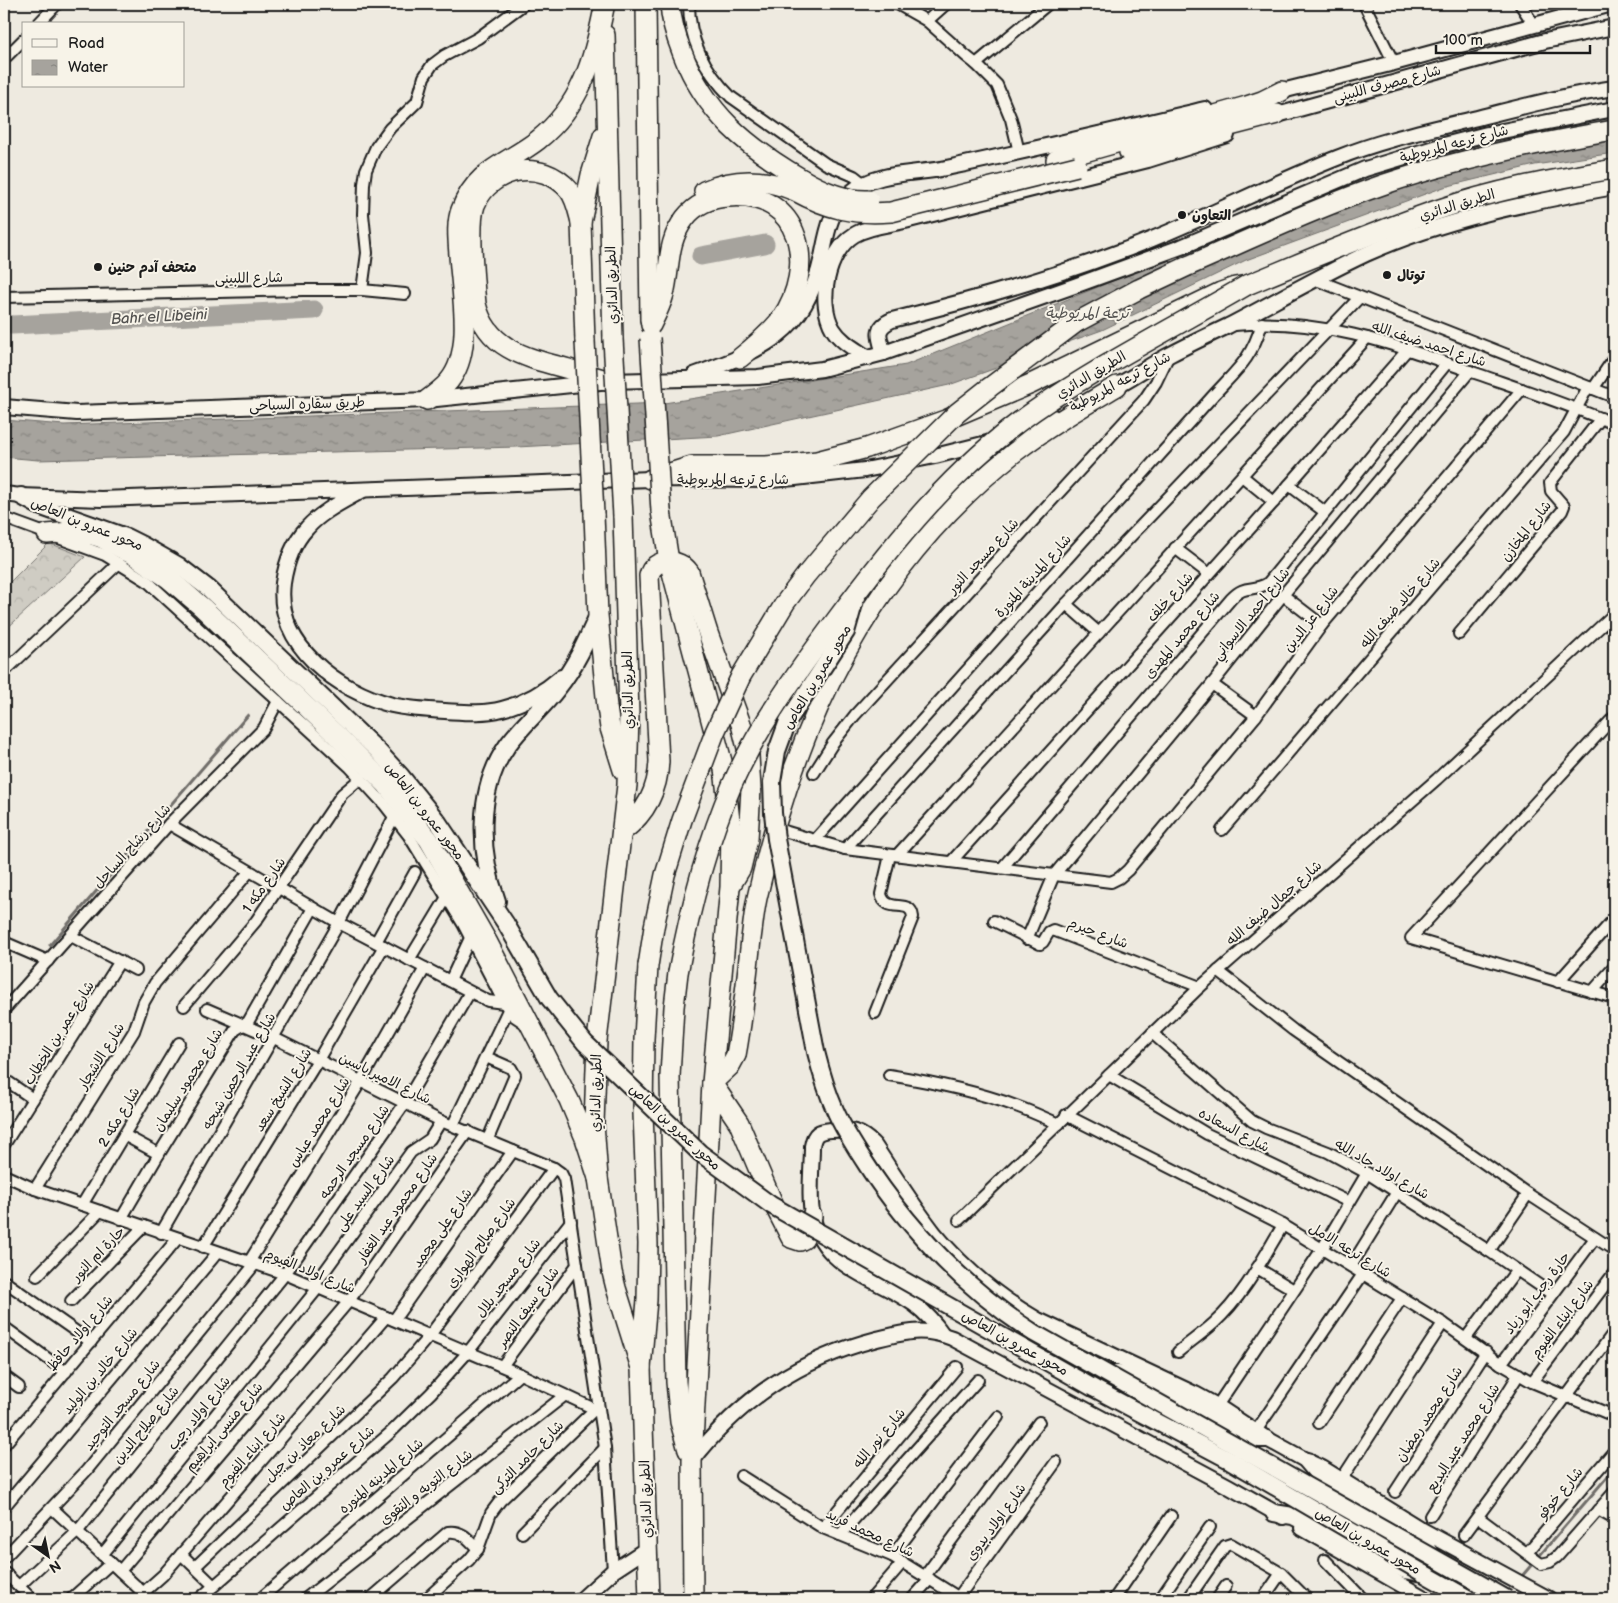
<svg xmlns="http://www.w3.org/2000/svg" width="1618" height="1603" font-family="'Balsamiq Sans','Playpen Sans Arabic',sans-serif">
<defs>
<pattern id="forest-crowns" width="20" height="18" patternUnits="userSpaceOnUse" patternTransform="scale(1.25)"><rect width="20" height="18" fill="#cfccc3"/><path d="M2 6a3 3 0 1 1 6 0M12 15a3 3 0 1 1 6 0" fill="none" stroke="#b1afa7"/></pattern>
<pattern id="water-ripples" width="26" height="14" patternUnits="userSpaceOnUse" patternTransform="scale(1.25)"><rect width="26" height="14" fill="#a6a39d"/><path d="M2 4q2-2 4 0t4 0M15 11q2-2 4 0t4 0" fill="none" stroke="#86847f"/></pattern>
</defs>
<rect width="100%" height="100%" fill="#eeeae0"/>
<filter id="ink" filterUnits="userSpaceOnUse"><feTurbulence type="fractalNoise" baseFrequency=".02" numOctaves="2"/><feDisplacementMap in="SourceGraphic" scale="10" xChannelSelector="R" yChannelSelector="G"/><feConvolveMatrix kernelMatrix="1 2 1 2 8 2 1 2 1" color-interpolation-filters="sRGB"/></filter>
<g filter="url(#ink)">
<polygon fill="url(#forest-crowns)" stroke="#767470" points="49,543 85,557 4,631 4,588"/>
<polygon fill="url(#water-ripples)" stroke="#6f6d69" points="1614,113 1614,153 1535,165 1444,187 1246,260 1102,330 949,385 718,436 517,447 38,460 4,457 4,420 64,425 664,403 906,365 1270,217 1384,167 1456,142"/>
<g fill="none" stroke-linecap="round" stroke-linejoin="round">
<g stroke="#6f6d69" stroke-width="3">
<polyline points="50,945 248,715"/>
<polyline points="1522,1576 1614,1469"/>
</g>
<g stroke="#a6a39d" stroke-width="19">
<polyline points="701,256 765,244"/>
<polyline points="4,324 12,325 314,310"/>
</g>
<defs>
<g id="street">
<path d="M689,4C689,41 705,71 731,97L826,164L854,176L863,183"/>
<polyline points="897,4 927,21 966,56 976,64 997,85 1011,119 1019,152"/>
<polyline points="1364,4 1394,63"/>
<polyline points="1520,4 1534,25"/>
<polyline points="927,21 946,4"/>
<polyline points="38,24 57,4"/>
<polyline points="4,59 24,39"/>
<polyline points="976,64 1048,4"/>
<polyline points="1314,279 1614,397"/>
<polyline points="362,290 367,253 363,214 364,184 366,170 376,147 390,128 417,102 424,77 432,65 444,56 478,38 524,4"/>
<polyline points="4,297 303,290 362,290 405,294"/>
<path d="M1234,325C1319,316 1399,346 1478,374C1524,390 1570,405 1614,424"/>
<polyline points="1593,389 1614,358"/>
<polyline points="1242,476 1274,502"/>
<polyline points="1289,485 1325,512"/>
<polyline points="4,518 105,555 147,581 350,767 384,804 409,836 463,924 504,1003 514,1016 526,1024"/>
<polyline points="1175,548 1209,574"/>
<polyline points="1283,595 1322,625"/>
<polyline points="1066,604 1099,633"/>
<polyline points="1459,634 1562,511 1564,506 1551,491 1550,483 1601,418"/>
<polyline points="4,672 119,563"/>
<polyline points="1212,684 1256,716"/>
<polyline points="1614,717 1411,938 1614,998"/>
<polyline points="814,773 833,743 855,715 1144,400 1156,382 1169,355"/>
<polyline points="169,824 339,923 488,1001 504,1003"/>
<polyline points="774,828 845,849 1111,882 1119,878 1128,870 1256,716 1322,625 1522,389"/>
<polyline points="1222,830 1564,432 1588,387"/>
<path d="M814,841L1211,398C1236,370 1251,361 1262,323"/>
<polyline points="845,849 1066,604 1359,298"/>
<polyline points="897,855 1367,338"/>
<polyline points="951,862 1274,502 1408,349"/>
<path d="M1002,868L1231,599C1246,583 1252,593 1268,583L1447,363"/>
<polyline points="994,921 1040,944 1043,942 1049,932 1053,930 1200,987"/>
<polyline points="71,936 136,970"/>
<polyline points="1027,939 1054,875 1212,684 1283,595 1470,371"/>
<polyline points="4,942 48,961"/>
<polyline points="376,942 415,872"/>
<polyline points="409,960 447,897"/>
<polyline points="1218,971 1293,1030 1528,1194 1614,1250"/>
<polyline points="450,981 470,938"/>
<polyline points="1558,982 1614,919"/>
<polyline points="1592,992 1614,967"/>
<polyline points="184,1006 256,921 342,794 361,778"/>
<polyline points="207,1009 274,1038 441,1121 554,1168 561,1173 564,1179 605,1448 613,1571"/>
<polyline points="4,1010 169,824 264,728 278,701"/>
<path d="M875,1013L913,917C911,897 886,915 881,894L890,855"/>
<polyline points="1152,1033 1252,1121 1266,1128 1328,1152 1367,1173 1489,1251 1552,1294"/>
<polyline points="486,1057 511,1068 515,1075 488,1139"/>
<path d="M889,1075C932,1082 976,1091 1016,1106C1030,1111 1045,1118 1059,1124"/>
<polyline points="1109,1075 1207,1134 1349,1202"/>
<polyline points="4,1079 33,1099"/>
<polyline points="1066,1115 1283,1225 1443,1323 1501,1364 1532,1382 1614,1416"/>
<polyline points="453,1125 508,1010"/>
<polyline points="124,1135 159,1154"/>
<polyline points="4,1145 120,961"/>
<polyline points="4,1175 35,1189 285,1274 520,1374 599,1411"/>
<polyline points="35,1189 134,1031 144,1002 155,983 249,872"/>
<polyline points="82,1205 179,1043"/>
<polyline points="121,1219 159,1154 235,1030 248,1022 313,908"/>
<polyline points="959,1220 1200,987 1437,779 1614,614"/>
<polyline points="161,1233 339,923 394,817"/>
<polyline points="203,1247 318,1060 384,946"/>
<polyline points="1489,1251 1528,1194"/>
<polyline points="249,1262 361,1081 425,968"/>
<polyline points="1351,1266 1397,1192"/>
<polyline points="1257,1268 1294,1290"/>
<polyline points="37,1276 100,1211"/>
<polyline points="4,1281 91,1342"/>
<polyline points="314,1286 411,1152 430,1139 441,1121"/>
<polyline points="71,1301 144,1226"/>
<polyline points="394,1320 513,1151"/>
<polyline points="4,1327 66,1372"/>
<polyline points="1466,1338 1517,1270"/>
<path d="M1178,1352C1190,1342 1203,1333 1214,1323C1244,1296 1263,1258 1283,1225"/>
<polyline points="1501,1364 1595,1238"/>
<polyline points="502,1366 577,1265"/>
<polyline points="4,1376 19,1387"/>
<polyline points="1532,1382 1614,1273"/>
<polyline points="1217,1406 1322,1249 1367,1173"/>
<polyline points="1319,1423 1402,1298"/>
<polyline points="1256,1431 1363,1274"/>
<polyline points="4,1445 178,1238"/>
<polyline points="741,1476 823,1528 892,1556 961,1599"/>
<polyline points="1341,1480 1443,1323"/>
<polyline points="1395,1492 1486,1352"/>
<polyline points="4,1507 218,1252"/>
<polyline points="52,1508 150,1599"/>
<polyline points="1598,1510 1614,1519"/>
<polyline points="1430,1516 1519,1374"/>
<polyline points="1478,1517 1541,1564 1550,1562 1557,1557 1614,1492"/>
<polyline points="823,1528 957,1367"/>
<polyline points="522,1533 605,1448"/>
<polyline points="840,1535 978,1380"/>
<polyline points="1464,1535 1614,1332"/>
<polyline points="1527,1553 1614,1451"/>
<polyline points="181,1554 214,1586"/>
<polyline points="102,1555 318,1288"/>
<polyline points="892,1556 998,1417"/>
<polyline points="4,1558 87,1470 255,1264"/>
<polyline points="1325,1560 1363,1599"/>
<polyline points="195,1567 393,1378 430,1335 554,1168"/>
<polyline points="120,1571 349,1301 468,1131"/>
<polyline points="4,1572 32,1599"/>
<polyline points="925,1576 1039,1422"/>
<polyline points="19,1586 77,1532 285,1274 405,1103 470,992"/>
<polyline points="71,1599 111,1563"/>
<polyline points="136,1599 163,1575 386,1317"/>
<polyline points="199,1599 390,1433 431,1393 468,1352 571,1221"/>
<polyline points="260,1599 520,1374"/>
<polyline points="305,1599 564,1396"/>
<path d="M370,1599L448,1532C462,1530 469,1540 478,1549"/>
<polyline points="426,1599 469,1560 478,1549 491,1513 500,1501 594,1410"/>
<polyline points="871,1599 903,1562"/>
<polyline points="912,1599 930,1579"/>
<polyline points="957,1599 1056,1462"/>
<polyline points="1114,1599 1171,1516"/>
<polyline points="1160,1599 1210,1527"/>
<polyline points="1188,1599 1225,1546 1231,1544 1281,1573 1307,1599"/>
<polyline points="1217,1599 1226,1586"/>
<polyline points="1263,1599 1281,1573"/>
</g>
<g id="secondary">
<polyline points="1274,93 1394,63 1612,4"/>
<polyline points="1270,117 1545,41 1614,27"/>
<path d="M884,353C879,337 874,328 892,320C969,301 1045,280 1119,252C1193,225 1263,187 1337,158C1379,141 1424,131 1469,120C1517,108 1565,95 1614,88"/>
<path d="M868,358C855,349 841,342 833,329C817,302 827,252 854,235C869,226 888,225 905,221L1148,160L1227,135"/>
<path d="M694,375C762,350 805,335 822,257C827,233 830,209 850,193C877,170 918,175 951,167C1036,149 1120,129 1205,109"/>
<path d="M1108,390C1130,380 1149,365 1171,354C1190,344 1209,335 1228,326C1274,302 1319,276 1366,254C1444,219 1531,202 1614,187"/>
<polyline points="4,407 77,413 427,400 610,381 758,377 822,369 884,353 1077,285 1181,247 1365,169 1444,145 1487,134 1614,109"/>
<path d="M363,490C344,501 322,511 307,528C293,543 286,563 283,583C275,645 338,691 392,705C410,709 427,710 445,711C464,712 483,714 502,709C524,703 544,692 561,677"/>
<polyline points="4,494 21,496 101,499 651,479 771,480 795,478 865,470 935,456 995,441 1053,417"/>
<path d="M943,1335C935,1323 926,1313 914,1304C878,1278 824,1269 813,1218C808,1197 812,1168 812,1146C814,1133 819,1131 831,1130C849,1129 861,1131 874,1145C894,1175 913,1206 935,1234C964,1269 999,1298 1038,1320L1195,1394L1217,1406L1267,1439L1307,1461L1322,1468L1422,1530L1549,1599"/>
<path d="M692,1461C741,1398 800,1359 877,1339C905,1332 923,1327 952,1338L1228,1486L1283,1517"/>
<polyline points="1302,1528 1426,1599"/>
<polyline points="582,1599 613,1571 648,1548"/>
</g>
<g id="primary">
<polyline points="21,496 39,506 126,537 144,546 179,566 209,589 377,750 401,776 438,822 506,924"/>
<path d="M497,901C479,853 476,791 507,746C522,725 542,709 557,689C575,667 587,640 598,615"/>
<polyline points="1107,1374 1118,1374 1140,1380 1246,1435 1259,1439 1267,1439"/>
<polyline points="1307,1461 1318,1474 1424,1543 1434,1558"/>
<polyline points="1274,1513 1293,1516 1386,1562 1405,1570 1423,1573 1469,1599"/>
</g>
<g id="highway">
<polyline points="646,4 650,320"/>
<path d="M670,4C671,20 676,37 682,52C705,113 747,147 802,179"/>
<polyline points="605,35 613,339"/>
<polyline points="1129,152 1277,114"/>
<polyline points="1056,160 1247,106 1262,101 1282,91"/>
<path d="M704,191C735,177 765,178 795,191"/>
<path d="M581,222C578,211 576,199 569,190C542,158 491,167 475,205C468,225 474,281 476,304C487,350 528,358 569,369C583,373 596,377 610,381"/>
<path d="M1188,266C1253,238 1318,207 1385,184C1459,159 1537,143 1614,130"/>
<path d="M651,325C656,315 661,305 664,294C671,266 666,243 685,218C696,204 711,198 728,197C802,190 817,268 781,319C769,334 755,346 740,358"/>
<polyline points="585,341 581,222 591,175 603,136"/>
<path d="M427,400C436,393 446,387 452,377C473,347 461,290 459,255C458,240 456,223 461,210C476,169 507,164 538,140C581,106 594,59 604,8"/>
<path d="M651,479L692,466H766L791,464L817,461L867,448L948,419L1031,384L1221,292L1235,287L1247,285C1310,259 1373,232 1437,210C1494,190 1555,179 1614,169"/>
<polyline points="661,511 669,561 724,769 731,829 730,887 712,1083 692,1461 693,1599"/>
<polyline points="594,514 598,615 607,707 610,728 623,770"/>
<polyline points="623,516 629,715 627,785 597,1041 594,1123 598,1178 612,1272 616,1288 641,1368"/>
<polyline points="47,534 70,532 92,535 102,538 132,554 169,579 203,608 352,750 386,784 429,840 488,943 569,1100 585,1138 598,1178"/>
<path d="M623,831C646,813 658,790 659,761L649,576C653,557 680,558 689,572L708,633L741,724L749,756L751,789L748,839L741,868L732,883"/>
<polyline points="648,966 644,1039 643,1113 648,1244 647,1300 641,1368 649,1599"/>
<polyline points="678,973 674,1007 670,1076 676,1382 680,1422 688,1450"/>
<path d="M812,1216L804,1239L800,1241L791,1238L772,1201L739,1123L712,1083L730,1066L736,1055C743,1017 747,977 751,939C753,925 754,912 757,898C796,721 870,567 1015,452C1047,427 1082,407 1117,386"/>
</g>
</defs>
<use href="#street" stroke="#1c1c1c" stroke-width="14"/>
<use href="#secondary" stroke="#1c1c1c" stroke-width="18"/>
<use href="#primary" stroke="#1c1c1c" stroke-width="20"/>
<use href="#highway" stroke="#1c1c1c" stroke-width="22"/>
<use href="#street" stroke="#f7f3e8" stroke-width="10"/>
<use href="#secondary" stroke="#f7f3e8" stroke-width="14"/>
<use href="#primary" stroke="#f7f3e8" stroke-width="16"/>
<use href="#highway" stroke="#f7f3e8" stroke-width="19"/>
<defs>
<g id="primary-bridge">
<path d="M857,593L846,632L788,721L777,751L772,782L773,813L776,839L816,1052C821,1072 827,1092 835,1110C845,1133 859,1153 872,1173C916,1237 969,1291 1034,1333C1192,1421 1349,1510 1507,1599"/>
<polyline points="506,924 549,998 585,1043 700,1153 771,1205 1095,1389 1231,1461 1423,1573"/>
</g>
<g id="highway-bridge">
<path d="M802,179C822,191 845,201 869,200"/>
<path d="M795,191C828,209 853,215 891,212L1077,166"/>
<polyline points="650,338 661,511"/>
<polyline points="613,339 623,516"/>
<polyline points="585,341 594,514"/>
<polyline points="648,966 654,927 665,875 682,820 715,732 741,676 785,603 806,575 871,498 957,413 990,387 1077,322 1139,289 1188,266"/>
<path d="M678,973C690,908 706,845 732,785C758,726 798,671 836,620C893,543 955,466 1034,411C1100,365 1177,326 1247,285"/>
</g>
</defs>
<use href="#primary-bridge" stroke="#1c1c1c" stroke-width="20" stroke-linecap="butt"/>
<use href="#highway-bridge" stroke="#1c1c1c" stroke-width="22" stroke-linecap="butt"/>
<use href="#primary-bridge" stroke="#f7f3e8" stroke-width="16"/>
<use href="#highway-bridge" stroke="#f7f3e8" stroke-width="19"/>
</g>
</g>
<g fill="#1c1c1c" stroke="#f7f3e8" stroke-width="2">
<circle cx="1182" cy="215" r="5"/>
<circle cx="98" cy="267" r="5"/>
<circle cx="1387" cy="275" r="5"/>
</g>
<g text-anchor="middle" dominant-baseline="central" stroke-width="4" stroke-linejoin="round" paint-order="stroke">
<g font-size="14" fill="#1c1c1c" stroke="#f7f3e8">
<text transform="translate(1387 84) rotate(-15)">شارع مصرف اللبينى</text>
<text transform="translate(1454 144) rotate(-15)">شارع ترعه المريوطية</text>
<text transform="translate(1457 205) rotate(-17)">الطريق الدائري</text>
<text transform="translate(249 278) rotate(-1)">شارع اللبينى</text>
<text transform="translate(612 285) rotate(-92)">الطريق الدائري</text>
<text transform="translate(1429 344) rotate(18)">شارع احمد ضيف الله</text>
<text transform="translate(1091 375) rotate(-31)">الطريق الدائري</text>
<text transform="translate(1120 382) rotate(-28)">شارع ترعه المريوطية</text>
<text transform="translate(307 404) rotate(-2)">طريق سقاره السياحى</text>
<text x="733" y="479">شارع ترعه المريوطية</text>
<text transform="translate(87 524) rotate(22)">محور عمرو بن العاص</text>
<text transform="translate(1526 531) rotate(-52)">شارع المخازن</text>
<text transform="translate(983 556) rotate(-47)">شارع مسجد النور</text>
<text transform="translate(1033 576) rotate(-48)">شارع المدينة المنورة</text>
<text transform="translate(1170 597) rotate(-48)">شارع خلف</text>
<text transform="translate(1400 603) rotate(-49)">شارع خالد ضيف الله</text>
<text transform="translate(1251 614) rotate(-51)">شارع احمد الاسواني</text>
<text transform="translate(1311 619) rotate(-52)">شارع عز الدين</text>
<text transform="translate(1182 635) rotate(-50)">شارع محمد المهدى</text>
<text transform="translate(817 677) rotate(-59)">محور عمرو بن العاص</text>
<text transform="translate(628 690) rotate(-91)">الطريق الدائري</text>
<text transform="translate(425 811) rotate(52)">محور عمرو بن العاص</text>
<text transform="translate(132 846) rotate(-48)">شارع رشاح الساحل</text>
<text transform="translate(264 885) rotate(-55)">شارع مكه 1</text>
<text transform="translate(1274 903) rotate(-41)">شارع جمال ضيف الله</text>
<text transform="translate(1098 933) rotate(21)">شارع حيرم</text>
<text transform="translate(59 1033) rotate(-58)">شارع عمر بن الخطاب</text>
<text transform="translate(101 1056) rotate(-58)">شارع الاشجار</text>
<text transform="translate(239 1071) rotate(-60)">شارع عبد الرحمن شيحه</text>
<text transform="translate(385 1078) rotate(26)">شارع الامير ياسين</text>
<text transform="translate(188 1080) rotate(-58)">شارع محمود سليمان</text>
<text transform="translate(283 1090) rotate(-58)">شارع الشيخ سعد</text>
<text transform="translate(596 1093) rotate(-89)">الطريق الدائري</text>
<text transform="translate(119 1117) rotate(-59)">شارع مكه 2</text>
<text transform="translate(319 1122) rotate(-58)">شارع محمد عباس</text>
<text transform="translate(675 1127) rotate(43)">محور عمرو بن العاص</text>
<text transform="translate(1234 1130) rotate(28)">شارع السعاده</text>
<text transform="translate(354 1152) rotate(-55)">شارع مسجد الرحمه</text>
<text transform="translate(1382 1169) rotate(30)">شارع اولاد جاد الله</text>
<text transform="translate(365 1193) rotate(-54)">شارع السيد على</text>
<text transform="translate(397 1208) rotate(-55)">شارع محمود عبد الغفار</text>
<text transform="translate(442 1228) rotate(-55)">شارع على محمد</text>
<text transform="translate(481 1243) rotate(-54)">شارع صالح الهوارى</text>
<text transform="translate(1350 1250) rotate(31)">شارع ترعه الامل</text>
<text transform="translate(98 1254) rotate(-46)">حارة ام النور</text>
<text transform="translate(310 1271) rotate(22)">شارع اولاد الفيوم</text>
<text transform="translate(508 1278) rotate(-52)">شارع مسجد بلال</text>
<text transform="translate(1537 1293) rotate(-53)">حارة رجب أبو زياد</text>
<text transform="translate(528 1307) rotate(-54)">شارع سيف النصر</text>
<text transform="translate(1562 1319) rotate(-53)">شارع ابناء الفيوم</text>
<text transform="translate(80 1333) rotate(-50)">شارع اولاد حافظ</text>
<text transform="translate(1015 1343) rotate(29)">محور عمرو بن العاص</text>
<text transform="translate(100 1371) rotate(-50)">شارع خالد بن الوليد</text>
<text transform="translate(122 1405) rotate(-51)">شارع مسجد التوحيد</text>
<text transform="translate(199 1413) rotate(-51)">شارع اولاد رجب</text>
<text transform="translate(1429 1414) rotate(-57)">شارع محمد رمضان</text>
<text transform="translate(146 1425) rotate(-51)">شارع صلاح الدين</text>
<text transform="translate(224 1427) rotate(-50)">شارع منسى ابراهيم</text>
<text transform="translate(879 1438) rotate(-50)">شارع نور الله</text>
<text transform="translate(1463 1438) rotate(-58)">شارع محمد عبد البديع</text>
<text transform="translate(305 1443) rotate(-43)">شارع معاذ بن جبل</text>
<text transform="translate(252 1450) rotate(-49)">شارع ابناء الفيوم</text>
<text transform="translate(527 1457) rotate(-45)">شارع حامد التركى</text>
<text transform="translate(327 1468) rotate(-41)">شارع عمرو بن العاص</text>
<text transform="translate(381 1476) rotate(-41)">شارع المدينه المنوره</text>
<text transform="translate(426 1487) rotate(-38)">شارع التوبه و التقوى</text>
<text transform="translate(1560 1493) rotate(-50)">شارع خوفو</text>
<text transform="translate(646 1499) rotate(-92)">الطريق الدائري</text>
<text transform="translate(996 1522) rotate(-54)">شارع اولاد بدوى</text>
<text transform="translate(870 1533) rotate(25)">شارع محمد فريد</text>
<text transform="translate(1368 1541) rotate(30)">محور عمرو بن العاص</text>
</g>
<g font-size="14" font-weight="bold" fill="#1c1c1c" stroke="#f7f3e8" text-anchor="start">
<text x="1192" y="215">التعاون</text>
<text x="108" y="267">متحف آدم حنين</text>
<text x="1397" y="275">توتال</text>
</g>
<g font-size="15" font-style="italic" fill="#535250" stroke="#f7f3e8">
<text x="1087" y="313">ترعة المريوطية</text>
<text transform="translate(159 317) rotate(-3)">Bahr el Libeini</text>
</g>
</g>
<rect width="1618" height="1603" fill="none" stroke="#f7f3e8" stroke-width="20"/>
<rect x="10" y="10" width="1598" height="1583" fill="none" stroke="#1c1c1c" stroke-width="2" filter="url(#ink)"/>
<rect x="22" y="22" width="162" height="65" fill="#f7f3e8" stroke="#9f9d96"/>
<rect x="32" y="39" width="25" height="8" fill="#f7f3e8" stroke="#9f9d96"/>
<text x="68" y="48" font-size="15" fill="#1c1c1c">Road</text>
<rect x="32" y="60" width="25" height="15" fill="url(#water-ripples)" stroke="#9f9d96"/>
<text x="68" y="72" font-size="15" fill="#1c1c1c">Water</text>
<g transform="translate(48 1556) rotate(147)" stroke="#f7f3e8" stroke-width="4" paint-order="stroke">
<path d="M0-4L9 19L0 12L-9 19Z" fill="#1c1c1c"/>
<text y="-8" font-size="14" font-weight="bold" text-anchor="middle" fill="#1c1c1c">N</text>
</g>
<path d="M1436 45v8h154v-8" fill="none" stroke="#1c1c1c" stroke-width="2.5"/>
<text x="1443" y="45" font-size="15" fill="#1c1c1c" stroke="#f7f3e8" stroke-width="4" paint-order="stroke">100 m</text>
</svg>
